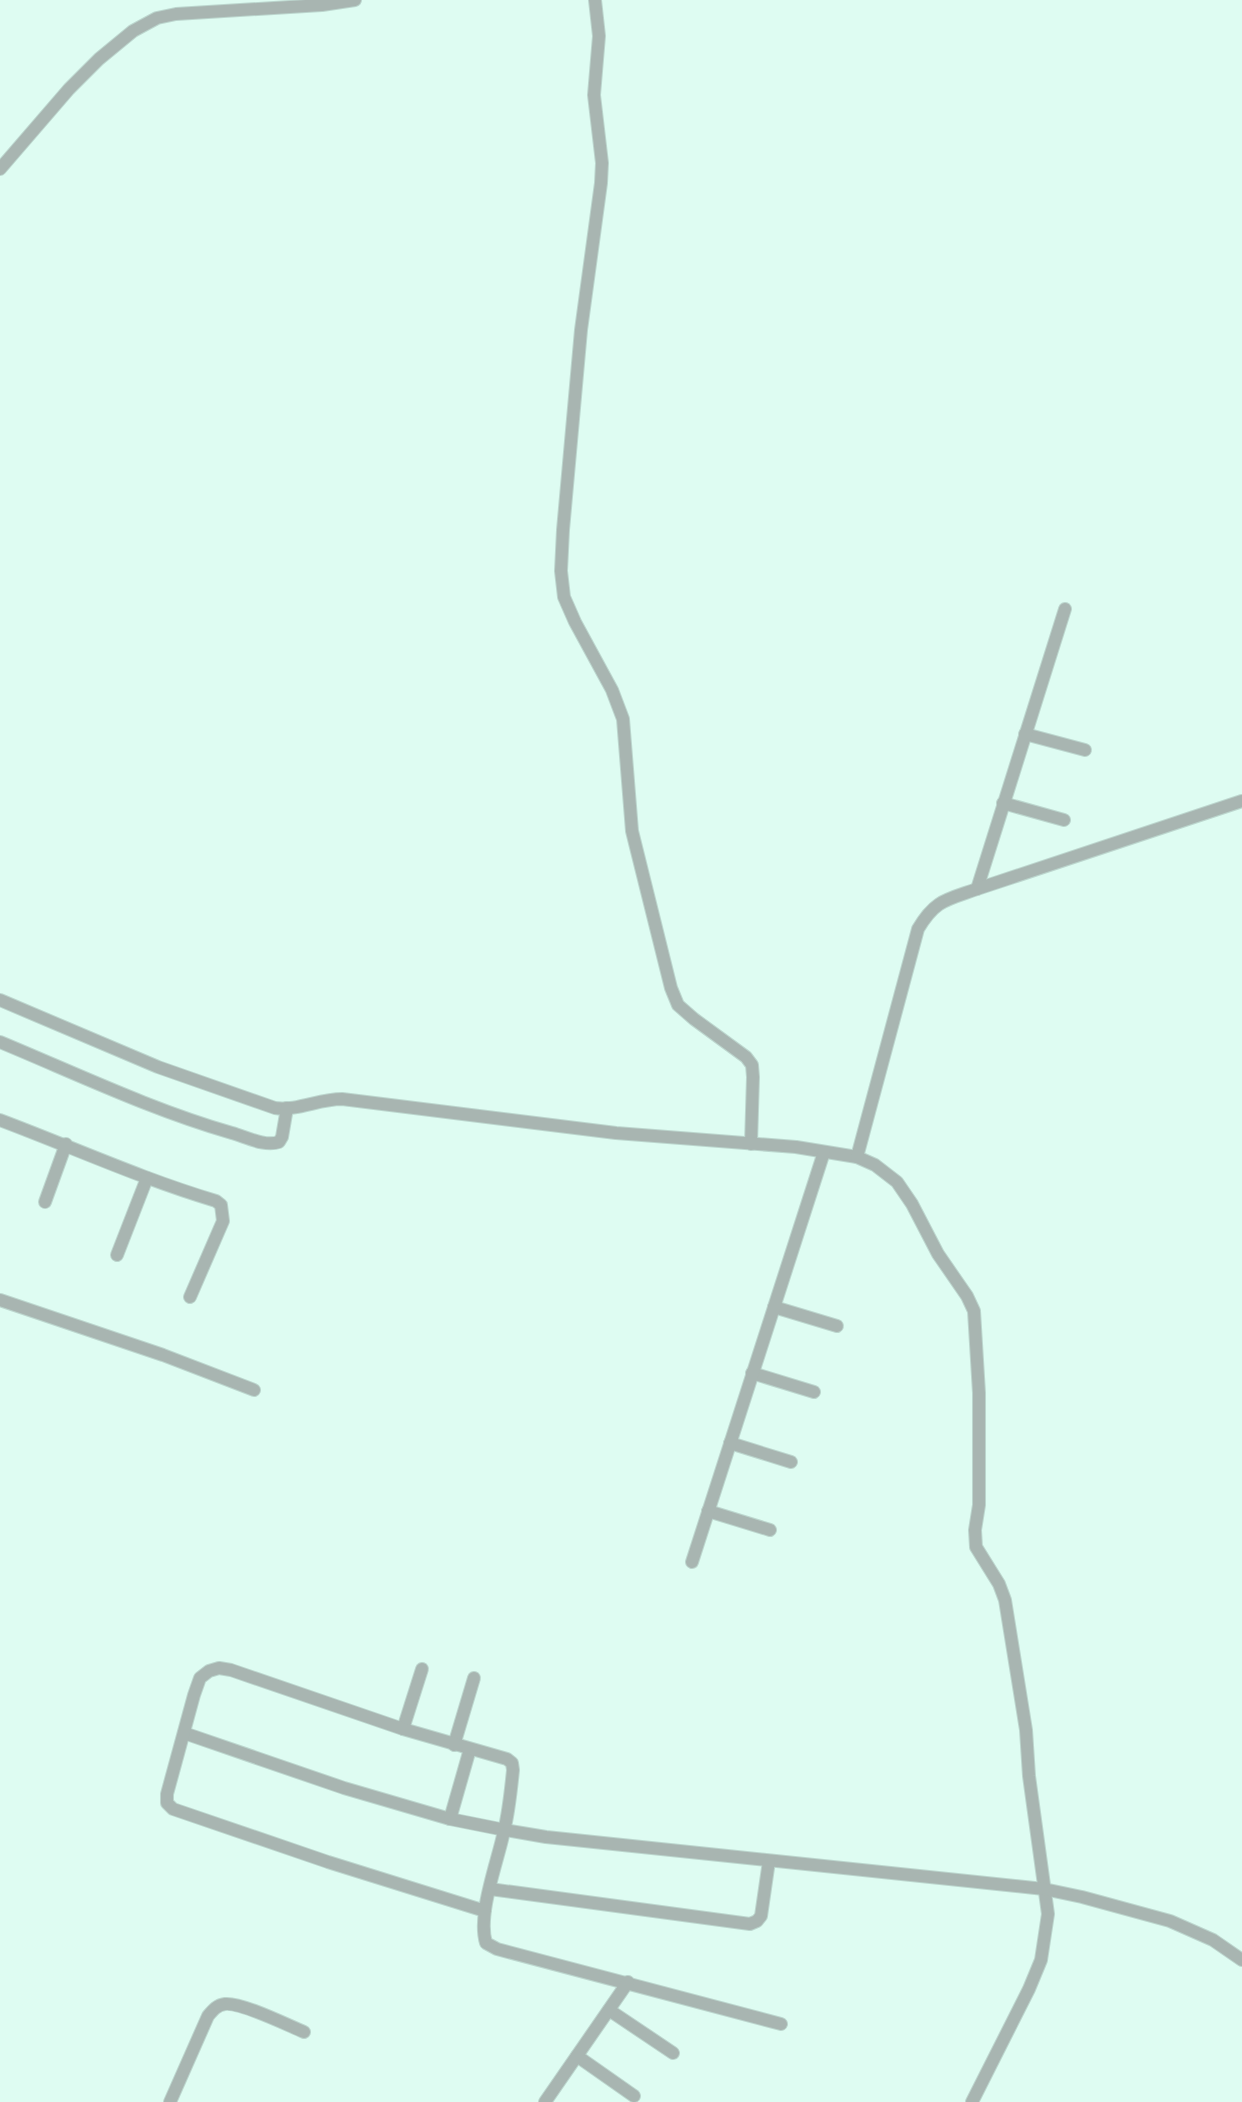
<svg xmlns="http://www.w3.org/2000/svg" width="1242" height="2102" font-family="Cabin,sans-serif">
<rect width="100%" height="100%" fill="#defcf2"/>
<g fill="none" stroke-linecap="round" stroke-linejoin="round">
<defs>
<g id="minor">
<polyline points="595,0 599,36 594,95 602,163 601,183 581,330 563,530 561,571 564,597 575,622 612,690 623,719 632,831 671,988 678,1005 694,1019 746,1057 752,1065 753,1077 751,1144"/>
<polyline points="0,169 69,89 99,59 133,31 157,18 176,14 322,5 355,0"/>
<polyline points="1025,734 1085,750"/>
<polyline points="1003,803 1064,820"/>
<polyline points="977,889 1065,609"/>
<path d="M0,1000L158,1067L275,1108C297,1111 319,1099 342,1099L616,1133L796,1147L857,1157L875,1165L897,1182L912,1204L938,1254L967,1296L974,1311L979,1393V1505L975,1530L976,1547L999,1584L1005,1600L1026,1730L1029,1776L1048,1914L1041,1960L1029,1989L972,2102"/>
<path d="M0,1042C77,1074 152,1110 232,1133C246,1137 265,1147 279,1142L282,1137L287,1108"/>
<path d="M0,1120C72,1147 142,1179 216,1201L221,1205L223,1221L190,1297"/>
<path d="M857,1157L918,929C935,900 946,900 977,889L1242,801"/>
<polyline points="45,1202 66,1144"/>
<polyline points="117,1255 147,1178"/>
<polyline points="0,1300 163,1355 254,1390"/>
<polyline points="774,1307 837,1326"/>
<polyline points="752,1373 814,1392"/>
<polyline points="730,1443 791,1462"/>
<polyline points="708,1511 770,1530"/>
<polyline points="692,1562 824,1152"/>
<polyline points="403,1729 422,1669"/>
<polyline points="184,1733 344,1788 450,1819 505,1830 546,1837 1044,1889 1082,1897 1170,1921 1213,1940 1242,1960"/>
<polyline points="454,1745 474,1678"/>
<polyline points="450,1819 470,1749"/>
<polyline points="490,1889 750,1924 757,1921 761,1916 769,1861"/>
<path d="M485,1911L328,1862L173,1809L167,1803V1794L194,1695L200,1678L209,1671L219,1668L231,1670L403,1729L507,1759L512,1763L513,1770C511,1790 509,1811 504,1831C498,1861 477,1914 486,1943L497,1949L781,2024"/>
<polyline points="609,2010 673,2053"/>
<polyline points="577,2056 634,2096"/>
<path d="M170,2102L208,2016C213,2010 217,2005 225,2004C241,2002 287,2025 304,2032"/>
<polyline points="545,2102 628,1982"/>
</g>
</defs>
<use href="#minor" stroke="#bcd6ce" stroke-width="14"/>
<use href="#minor" stroke="#a8b5b1" stroke-width="12"/>
</g>
</svg>
